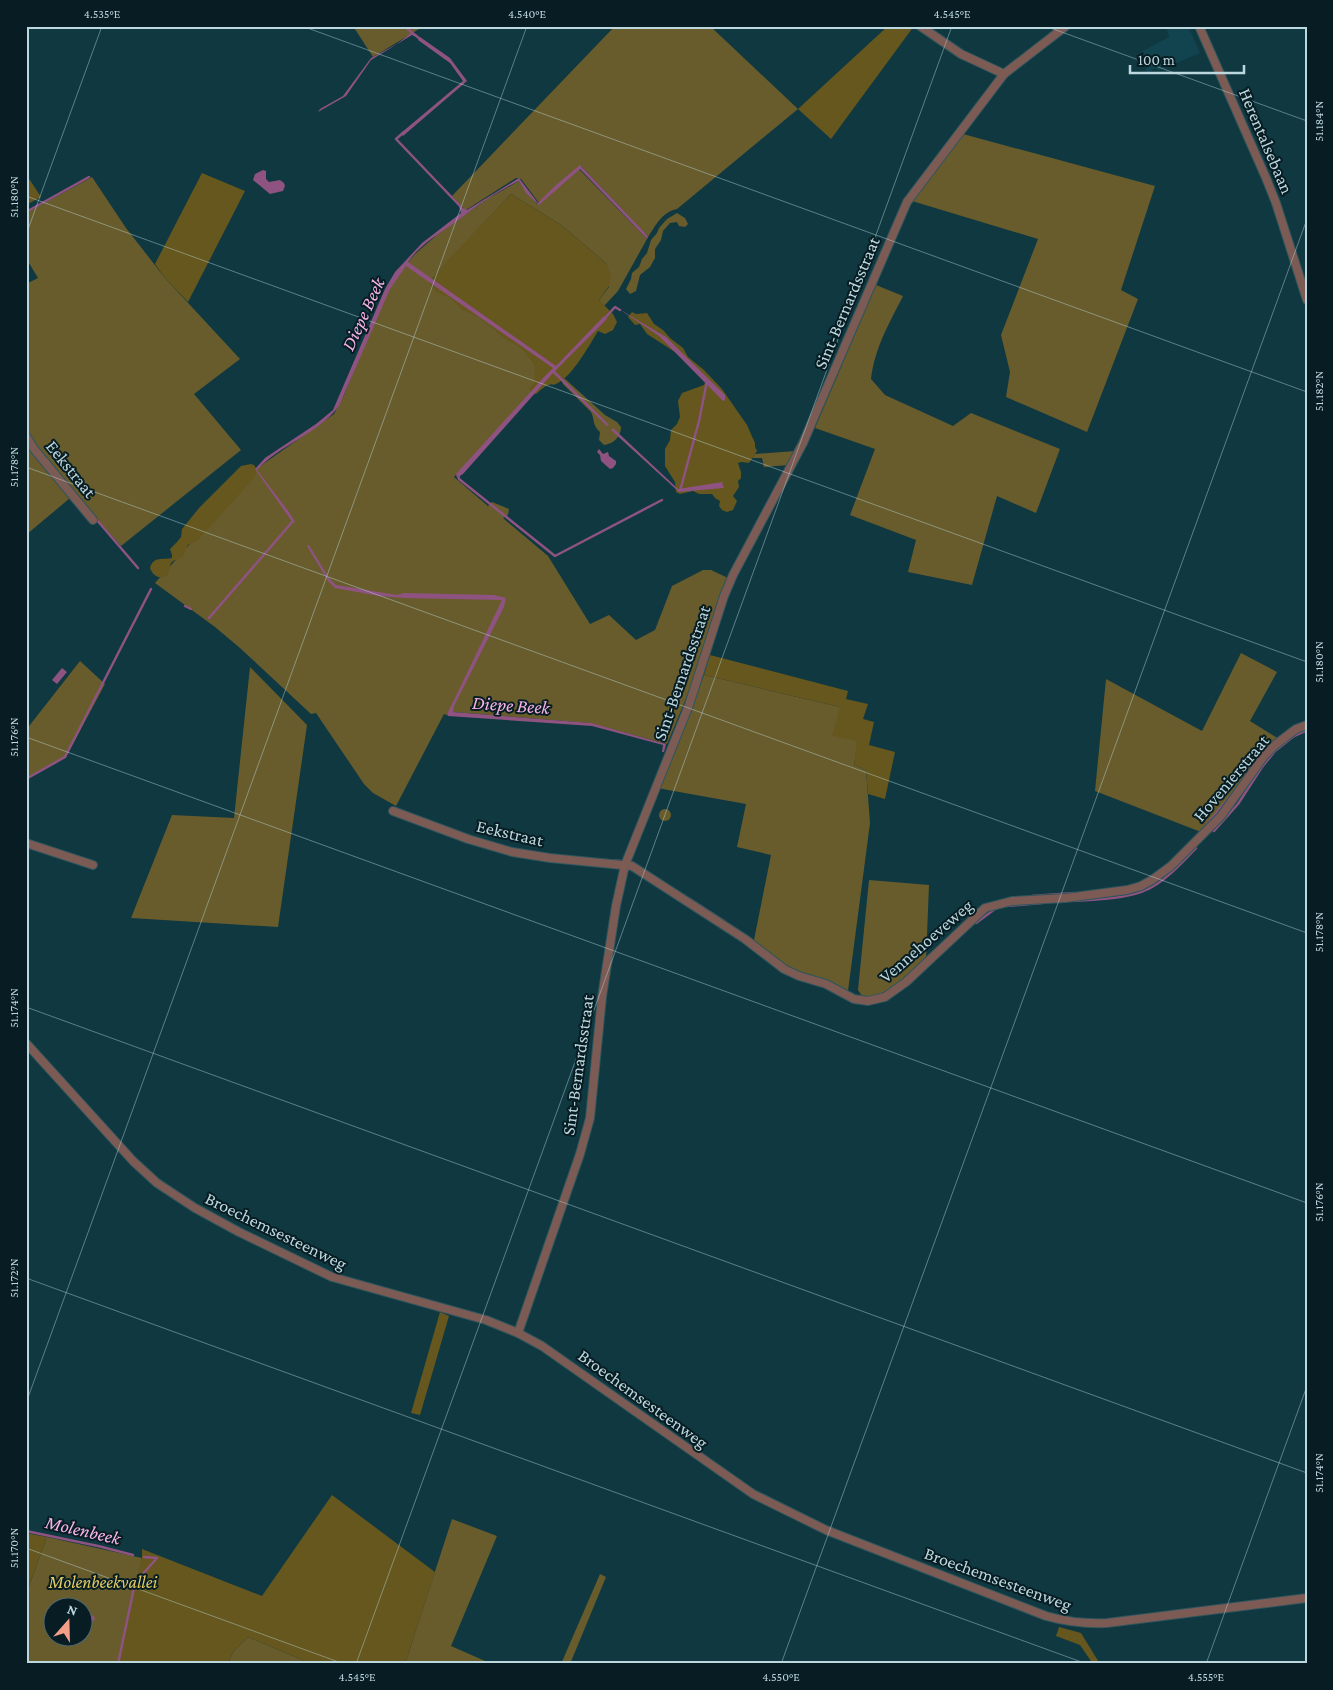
<svg xmlns="http://www.w3.org/2000/svg" width="1333" height="1690" font-family="'Crimson Pro',serif">
<rect width="100%" height="100%" fill="#0f3841"/>
<polygon fill="#11444f" points="1166,26 1188,26 1200,53 1158,71 1156,68 1147,73 1145,69 1148,67 1141,52 1169,37"/>
<g fill="#685c2c" fill-rule="evenodd">
<polygon points="353,26 424,26 373,57"/>
<path d="M615,26H710L798,109L677,209C662,212 656,225 648,237L581,166L579,169L647,239L618,291L604,306L599,300L609,287L607,264L561,225L511,194L429,282L553,369L454,477L488,506L492,502L509,509L508,515L503,518L548,556L590,624L609,615L636,640L655,630L672,586L703,570H711L728,578L690,689L667,744L589,723L453,712L449,716L444,714L396,806L373,793L364,784L316,713L311,714L240,648L215,627L155,583L259,467L334,414L344,395L365,343L390,288L401,270L415,254L438,234L487,199L519,181L537,204L539,203L521,179L516,178L466,210H465L452,196Z"/>
<polygon points="963,134 1155,186 1121,290 1138,299 1087,432 1006,397 1010,372 1001,335 1038,239 912,201"/>
<path d="M92,177L126,228L165,278L240,359L194,394L241,450L121,546C88,509 52,472 26,430V284L38,278L26,258V213Z"/>
<polygon points="677,213 685,218 688,224 685,227 679,226 677,222 670,223 663,231 661,240 655,249 655,258 650,267 640,275 636,291 630,294 626,289 631,279 632,273 639,267 642,259 647,253 651,240 657,233 659,228 667,219"/>
<path d="M876,285L903,296C889,324 875,347 871,379L885,395L953,426L971,413L1060,449L1036,513L997,496L972,585L908,572L916,540L850,515L875,449L815,428Z"/>
<path d="M564,378L605,415L617,422L621,427C621,436 614,444 604,445L599,440L600,432C592,425 595,420 591,412L563,384L562,381Z"/>
<polygon points="31,449 70,498 26,535 26,453"/>
<polygon points="796,451 789,465 764,467 762,458 752,458 755,454"/>
<polygon points="1241,653 1277,672 1250,721 1279,739 1201,832 1095,791 1106,679 1202,731"/>
<polygon points="80,661 105,684 66,757 26,779 26,730"/>
<polygon points="250,667 307,725 278,927 131,918 172,815 234,818"/>
<polygon points="704,675 840,707 858,741 854,765 866,770 870,823 848,991 823,980 792,970 754,940 771,855 737,847 746,804 657,788 691,709"/>
<circle cx="665" cy="815" r="6"/>
<path d="M869,880L929,885L926,960C906,977 890,998 862,996L858,990Z"/>
<polygon points="452,1519 497,1536 451,1646 492,1664 405,1664"/>
<path d="M47,1537L142,1558L119,1664H26V1594ZM52,1608H82V1638H52Z"/>
<polygon points="600,1574 606,1577 570,1664 561,1664"/>
<polygon points="248,1637 312,1664 228,1664 233,1652"/>
</g>
<g fill="#65571d">
<polygon points="888,26 914,26 831,139 798,109"/>
<polygon points="202,173 245,191 188,302 165,278 155,264"/>
<polygon points="26,174 41,197 26,205"/>
<path d="M511,194L561,225L607,264L611,278L609,286L599,300L613,314L617,322L613,330L605,334L598,331C589,346 572,377 556,384C552,386 553,383 549,385C544,386 540,391 536,394L530,391L529,389L534,383L535,370L534,364L521,348L504,338L480,318L461,309L451,298L437,293L430,284L432,279L451,257Z"/>
<polygon points="632,312 636,314 647,313 654,324 663,330 670,338 683,348 688,357 704,370 722,389 747,425 755,443 755,447 757,451 749,463 742,462 738,463 741,472 741,478 738,481 739,487 733,496 737,501 733,510 727,512 722,510 719,506 720,501 715,498 712,494 699,494 693,491 680,494 676,492 675,482 665,466 665,449 670,440 671,430 677,424 680,417 678,401 682,393 704,385 706,381 678,354 647,334 640,324 635,325 628,317"/>
<path d="M251,464L254,465L257,470L254,478L197,541L188,545L183,557C174,561 170,559 169,573L163,578C156,577 153,575 150,568C153,556 163,560 172,558V555L170,549L177,542L181,537L182,529L199,508L241,466Z"/>
<polygon points="710,655 848,691 846,699 868,704 863,719 874,722 869,745 895,752 885,799 868,794 866,770 854,765 857,741 832,736 840,707 704,675"/>
<polygon points="440,1312 449,1316 420,1415 411,1413"/>
<polygon points="332,1495 435,1572 405,1664 312,1664 248,1637 233,1652 228,1664 118,1664 135,1583 142,1558 142,1549 262,1596"/>
<polygon points="26,1533 47,1537 26,1594"/>
<polygon points="1059,1627 1081,1633 1100,1664 1093,1664 1080,1645 1056,1636"/>
</g>
<g fill="#8e5380">
<polygon points="411,33 414,33 417,35 416,37 412,35 371,60 346,96 318,112 320,109 343,96 371,58 397,44"/>
<polygon points="420,37 450,58 467,81 403,136 401,133 463,81 450,63 418,40"/>
<path d="M580,165L644,232L648,237L647,239L580,169L539,205L526,193L519,181C495,192 474,208 453,224C437,235 419,246 408,262L556,366L604,316L607,319L555,371L609,425L607,426L553,373L463,474L457,478L456,474L544,377L553,368L406,266L390,289L339,406C318,434 281,444 257,470L289,512L295,522L293,523L255,469L265,458L316,424L333,410L385,289L395,272L422,243L461,213L459,206L467,210L519,178L538,203L556,185Z"/>
<polygon points="263,170 266,171 266,179 269,182 280,180 284,183 285,186 283,191 270,194 253,180 255,174"/>
<polygon points="619,309 666,337 725,395 725,400 723,401 659,336"/>
<polygon points="613,428 678,489 722,482 724,488 679,492 611,430"/>
<polygon points="599,449 603,454 608,452 609,456 616,461 616,464 613,468 610,469 601,461 600,455 597,452"/>
<polygon points="309,545 329,578 336,585 397,595 404,593 494,595 506,598 504,607 454,706 453,712 591,723 666,744 664,752 662,752 663,745 592,726 448,716 448,712 456,696 502,600 404,598 379,596 335,588 328,581 307,546"/>
<polygon points="62,668 67,672 57,684 52,680"/>
<polygon points="83,1613 90,1613 95,1618 93,1622 88,1624 83,1623"/>
</g>
<g fill="none" stroke-linecap="round" stroke-linejoin="round">
<g stroke="#8e5380" stroke-width="2.5">
<polyline points="404,26 420,39"/>
<polyline points="404,132 396,139 461,207"/>
<polyline points="26,212 89,177"/>
<polyline points="604,319 615,307 620,310"/>
<polyline points="26,430 30,435"/>
<polyline points="458,475 459,479 555,556 662,500"/>
<polyline points="680,491 699,421 707,381"/>
<polyline points="96,519 138,568"/>
<polyline points="185,606 191,609"/>
<polyline points="209,618 293,521"/>
<polyline points="26,779 65,757 151,589"/>
<polyline points="1203,829 1233,793"/>
<polyline points="1214,831 1238,804 1262,767 1275,751 1294,736 1307,730"/>
<polyline points="605,860 621,861"/>
<polyline points="1032,896 1074,893"/>
<polyline points="690,899 724,921"/>
<path d="M1075,901C1096,899 1129,899 1148,889C1167,880 1182,862 1196,848"/>
<polyline points="1007,906 1042,903"/>
<polyline points="976,923 995,909"/>
<polyline points="26,1531 98,1546 133,1555"/>
<polyline points="118,1664 135,1583 157,1558 144,1557"/>
</g>
<defs>
<g id="minor">
<polyline points="920,26 961,54 1004,74"/>
<polyline points="1199,26 1266,178 1276,203 1307,300"/>
<polyline points="26,436 34,449 93,520"/>
<polyline points="393,811 468,839 512,852 550,858 632,866 745,939 784,969 799,976 826,984 854,999 868,1001 885,997 906,982 985,908 1012,901 1066,898 1127,890 1141,886 1152,880 1171,866 1221,816 1264,756 1275,745 1296,729 1307,725"/>
<polyline points="26,843 93,865"/>
<path d="M26,1043L133,1161L157,1183L195,1208L239,1232L332,1277L486,1320L518,1333L542,1346L753,1494L826,1530L1046,1616C1067,1622 1085,1624 1107,1623L1307,1598"/>
<polyline points="518,1333 580,1154 590,1118 602,997 616,906 625,865 689,705 724,596 733,575 803,443 907,202 1004,74 1066,26"/>
</g>
</defs>
<use href="#minor" stroke="#2e555d" stroke-width="10"/>
<use href="#minor" stroke="#7b5b53" stroke-width="8"/>
</g>
<path fill="none" stroke="#bdd7de" stroke-width="1" stroke-opacity="0.45" d="M302,26L1307,392M1045,26L1307,121M26,196L1307,662M26,235L102,26M26,467L1307,933M26,737L1307,1203M26,1007L1307,1473M26,1278L1087,1664M26,1403L527,26M26,1548L344,1664M356,1664L952,26M781,1664L1307,219M1206,1664L1307,1386"/>
<g text-anchor="middle" dominant-baseline="central" stroke-width="4" stroke-linejoin="round" paint-order="stroke">
<g font-size="18" fill="#bdd7de" stroke="#071d23">
<text transform="translate(1266 141) rotate(67)">Herentalsebaan</text>
<text transform="translate(847 303) rotate(-67)">Sint-Bernardsstraat</text>
<text transform="translate(71 469) rotate(51)">Eekstraat</text>
<text transform="translate(682 673) rotate(-71)">Sint-Bernardsstraat</text>
<text transform="translate(1231 778) rotate(-50)">Hovenierstraat</text>
<text transform="translate(510 833) rotate(13)">Eekstraat</text>
<text transform="translate(926 941) rotate(-41)">Vennehoeveweg</text>
<text transform="translate(578 1065) rotate(-82)">Sint-Bernardsstraat</text>
<text transform="translate(276 1231) rotate(26)">Broechemsesteenweg</text>
<text transform="translate(643 1399) rotate(36)">Broechemsesteenweg</text>
<text transform="translate(998 1579) rotate(20)">Broechemsesteenweg</text>
</g>
<g font-size="18" font-style="italic" fill="#e5cc62" stroke="#071d23">
<text x="103" y="1582">Molenbeekvallei</text>
</g>
<g font-size="19" font-style="italic" fill="#f8b3e7" stroke="#071d23">
<text transform="translate(363 314) rotate(-65)">Diepe Beek</text>
<text transform="translate(511 705) rotate(4)">Diepe Beek</text>
<text transform="translate(83 1530) rotate(13)">Molenbeek</text>
</g>
</g>
<rect width="1333" height="1690" fill="none" stroke="#071d23" stroke-width="55"/>
<g transform="translate(68 1622) rotate(20)"><circle r="24" fill="#071d23" stroke="#50676e"/>
<path d="M0-4L9 19L0 12L-9 19Z" fill="#f49e87"/>
<text y="-8" font-size="14" font-weight="bold" text-anchor="middle" fill="#bdd7de">N</text>
</g>
<path d="M1130 65v8h114v-8" fill="none" stroke="#bdd7de" stroke-width="2.5"/>
<text x="1138" y="65" font-size="15" fill="#bdd7de" stroke="#071d23" stroke-width="4" paint-order="stroke">100 m</text>
<rect x="28" y="28" width="1278" height="1634" fill="none" stroke="#bdd7de" stroke-width="2"/>
<g font-size="12" text-anchor="middle" fill="#bdd7de">
<text x="102" y="18">4.535°E</text>
<text x="527" y="18">4.540°E</text>
<text x="952" y="18">4.545°E</text>
<text transform="translate(1319 121) rotate(-90)" y="4">51.184°N</text>
<text transform="translate(14 197) rotate(-90)" y="4">51.180°N</text>
<text transform="translate(1319 391) rotate(-90)" y="4">51.182°N</text>
<text transform="translate(14 467) rotate(-90)" y="4">51.178°N</text>
<text transform="translate(1319 662) rotate(-90)" y="4">51.180°N</text>
<text transform="translate(14 737) rotate(-90)" y="4">51.176°N</text>
<text transform="translate(1319 932) rotate(-90)" y="4">51.178°N</text>
<text transform="translate(14 1008) rotate(-90)" y="4">51.174°N</text>
<text transform="translate(1319 1202) rotate(-90)" y="4">51.176°N</text>
<text transform="translate(14 1278) rotate(-90)" y="4">51.172°N</text>
<text transform="translate(1319 1473) rotate(-90)" y="4">51.174°N</text>
<text transform="translate(14 1548) rotate(-90)" y="4">51.170°N</text>
<text x="357" y="1681">4.545°E</text>
<text x="781" y="1681">4.550°E</text>
<text x="1206" y="1681">4.555°E</text>
</g>
</svg>
